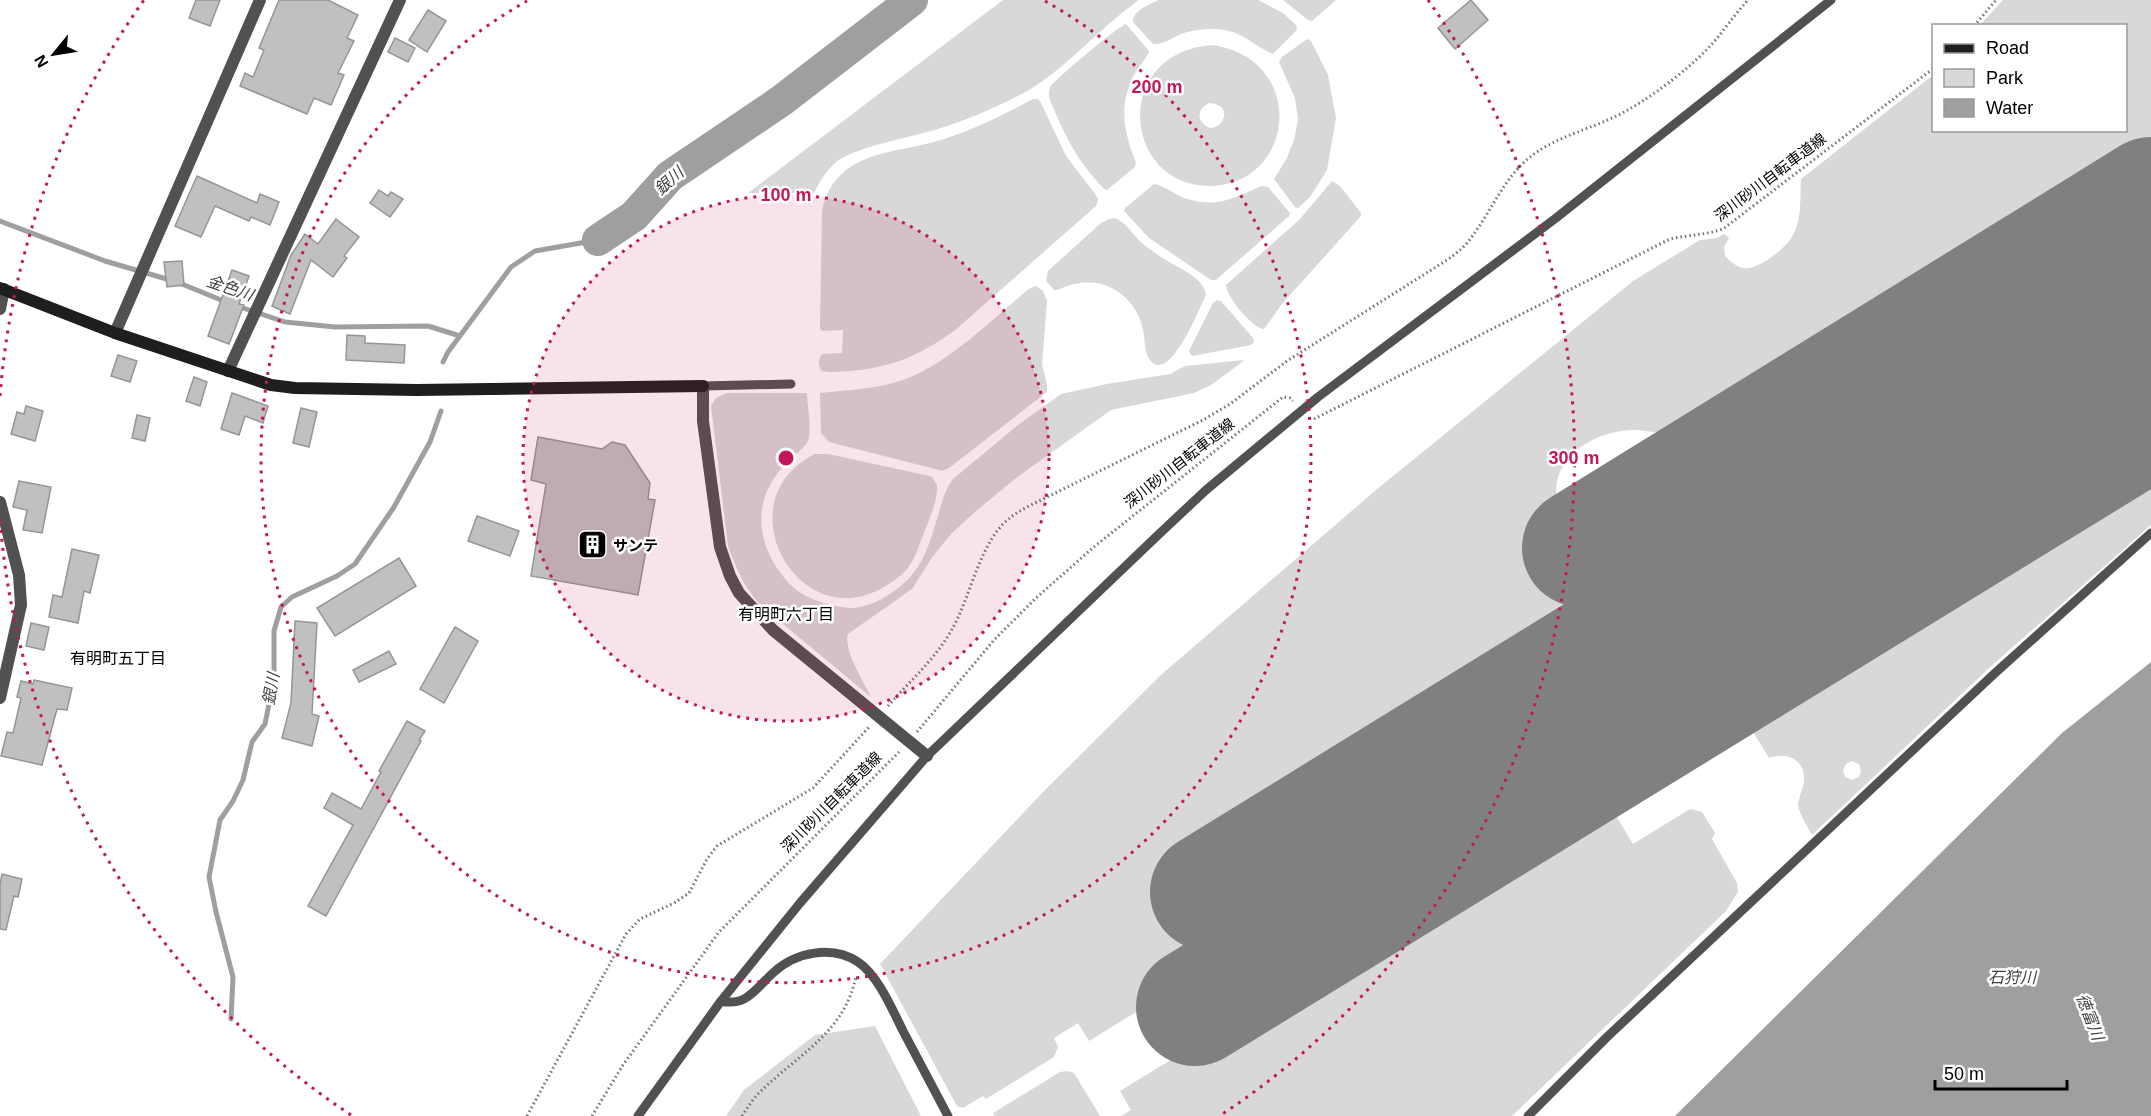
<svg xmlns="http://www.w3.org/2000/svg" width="2151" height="1116" font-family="Helvetica,'Noto Sans JP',sans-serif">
<rect width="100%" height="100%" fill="#fff"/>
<g fill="#d8d8d8" fill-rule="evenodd">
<path d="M1003,0H1139C1096,30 1062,75 1014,98C990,110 964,121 938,129C913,137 853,147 835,163C826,171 819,183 814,193H748Z"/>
<path d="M1159,0H1258L1283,13L1296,25L1297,30L1273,54C1261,49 1251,41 1240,35C1224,27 1201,28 1184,33C1174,36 1165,45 1153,44L1133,22C1133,10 1150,4 1159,0Z"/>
<polygon points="1283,0 1336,0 1312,21 1308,20"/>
<path d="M2003,0H2151V156L1716,424C1701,429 1687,434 1671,434C1654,433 1638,428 1621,431C1582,437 1544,467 1560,511C1565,523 1585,554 1594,566L2151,222V387L1796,605L1746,624L1567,734L1573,744L1089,1041L1078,1023L1054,1038L1058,1047L1054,1057L986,1099L983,1096L963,1108L957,1106L880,964L1045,790L1162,674L1376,490L1633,281L1700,240L1717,238L1724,234L1729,238L1724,247L1725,256C1730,261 1736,267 1744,268C1757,271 1788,247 1793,235C1802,219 1800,197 1801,179L1933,75L1934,130H2126V26L1980,25Z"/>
<path d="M1126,24L1149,51C1147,59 1138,66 1134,75C1118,106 1124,131 1136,163L1135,167L1107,190L1104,189C1076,159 1066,138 1050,100C1049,95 1048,91 1051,86C1058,77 1117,27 1126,24Z"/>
<polygon points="1307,39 1311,41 1328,75 1336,118 1327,170 1310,197 1298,208 1295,207 1274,179 1287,158 1294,140 1298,119 1295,98 1279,62 1282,57"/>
<path d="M1213,45C1309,60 1295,186 1209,186C1121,185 1112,51 1213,45ZM1209,103C1241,105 1215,142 1202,122C1196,114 1202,107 1209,103Z"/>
<path d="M1033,99H1038L1041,103L1066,156L1096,195L1098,200L1096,206L954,331C918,356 894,367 850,371C841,371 831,373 822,371C818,366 818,360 822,354L842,353L843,330L822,331L820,328L822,211C836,148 895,155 944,139C975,129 1005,114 1033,99Z"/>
<path d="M1332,181L1340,186L1361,213V216L1282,304L1264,329C1253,329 1226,296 1226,285L1300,219Z"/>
<path d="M1154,184C1165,186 1174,194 1184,198C1219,209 1231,198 1262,186L1268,187L1290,213L1289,216L1216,280H1211L1149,238L1124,211L1125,208Z"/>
<path d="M1115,218C1126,222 1133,235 1142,243C1148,248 1155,253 1161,257C1175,267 1204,276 1206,295C1200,306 1168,391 1148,357C1145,352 1145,342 1144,335C1141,313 1128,294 1107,286C1095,281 1079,282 1067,286C1061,288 1060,290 1054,290L1046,281L1048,271L1101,223L1109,219Z"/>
<path d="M1036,286L1043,291L1047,301L1042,364L1047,385V392L949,468L942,471L935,469L829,442L821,433L820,393C847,390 877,389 903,380C949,364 992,319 1030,288Z"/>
<polygon points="1217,300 1221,301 1253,338 1254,342 1251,345 1192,356 1189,351 1213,303"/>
<path d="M1245,360L1211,385L1194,393L1111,410L1016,478L976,511L951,534L933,556L912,589L848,634C843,650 864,682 871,697L761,606C745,588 736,569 728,546L711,406L716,398L726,393H807C807,405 813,433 807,443C802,450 793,456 787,462C777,472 768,486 764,500C756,529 767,558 786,580C799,596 822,604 842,607C857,610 872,605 885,597C921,576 928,550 939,512C943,500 945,489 953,479L1018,425L1061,394L1107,384L1170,374L1185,366Z"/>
<polygon points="2151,396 2151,448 2071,497 2067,491 2043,509 2046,513 1825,649 1775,667 1730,695 1717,674 1761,647 1800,612"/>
<path d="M815,454H828L930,476L933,478L937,486C938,502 926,527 920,543C912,566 905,575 884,587C798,638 722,500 815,454Z"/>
<path d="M2151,457V525L1988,669L1812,835C1808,827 1799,814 1798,805C1798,800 1803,788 1804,782C1806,760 1787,751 1769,758L1745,719L1791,691L1828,655L2051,519L2061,531L2083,514L2076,503ZM1852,761L1859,764L1861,771L1859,777L1852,780L1845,777L1843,770L1846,764Z"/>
<polygon points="1577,750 1599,788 1189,1040 1161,1033 1167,1004"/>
<polygon points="1603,794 1633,844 1690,809 1702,812 1715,833 1712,839 1737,883 1738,892 1726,911 1512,1116 1121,1116 1131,1110 1120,1091"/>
<polygon points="875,1026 921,1116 726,1116 744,1090 815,1035"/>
<polygon points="1067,1071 1074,1073 1100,1116 995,1116 993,1113 1060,1072"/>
</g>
<polygon fill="#9f9f9f" points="2151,662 2151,1116 1675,1116 2062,733"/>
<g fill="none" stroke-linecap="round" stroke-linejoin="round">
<g stroke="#9f9f9f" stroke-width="5">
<polyline points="0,221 105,261 177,282 226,302"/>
<polyline points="237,306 285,322 335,327 428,326 460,336"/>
<polyline points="443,362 448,352 511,267 535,251 598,240"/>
<polyline points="231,1019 233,977 216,912 209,877 220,820 233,801 243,780 252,742 265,724 274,679 274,631 281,607 292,597 337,576 355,564 394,507 430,442 441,411"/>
</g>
<polyline stroke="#9f9f9f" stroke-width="32" points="598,240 634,216 670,176 781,101 912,0"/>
<g stroke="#808080" stroke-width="118">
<polyline points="1581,548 2151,196"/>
<polyline points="1209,892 2151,312"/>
<polyline points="1195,1007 2151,420"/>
</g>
</g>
<g fill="#c0c0c0" stroke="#959595" stroke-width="1.5">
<polygon points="196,0 220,0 210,26 189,18"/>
<polygon points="279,0 328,0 358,15 347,38 354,41 338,73 344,75 331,105 314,98 307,114 240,86 245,73 253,77 264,50 259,48"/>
<polygon points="1471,0 1488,20 1455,49 1438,28"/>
<polygon points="428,10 446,21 427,52 409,40"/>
<polygon points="395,38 415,48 408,62 388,52"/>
<polygon points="197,176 257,203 260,194 279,202 270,225 251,217 249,221 215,206 201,237 175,226"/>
<polygon points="379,190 388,196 391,192 403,199 390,217 370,203"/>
<polygon points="336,219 359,237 344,256 347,258 333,277 311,260 290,314 272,306 291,255 305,234 318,244"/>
<polygon points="182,261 184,285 167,287 164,262"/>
<polygon points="232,270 249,276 239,304 244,305 229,344 208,336"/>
<polygon points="347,335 365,336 365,343 405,345 404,363 346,360"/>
<polygon points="118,355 137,361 130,382 111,376"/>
<polygon points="194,377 207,382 200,406 186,401"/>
<polygon points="232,393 268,406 263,423 245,416 239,435 221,429"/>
<polygon points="26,406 43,411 35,441 11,434 17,412 24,414"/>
<polygon points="301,408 317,412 309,447 293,443"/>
<polygon points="137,415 150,418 145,441 132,438"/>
<polygon points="538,437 602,449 612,442 625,445 650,483 648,499 655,500 638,595 531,576 546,484 531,480"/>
<polygon points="19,481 51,487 42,533 23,530 27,510 13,507"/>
<polygon points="477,516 519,531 510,556 468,541"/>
<polygon points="72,549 99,555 90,593 84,591 78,623 49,617 53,595 62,597"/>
<polygon points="399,558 416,586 335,636 317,608"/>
<polygon points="295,621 317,623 312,714 319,716 312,746 282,738 291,703"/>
<polygon points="31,623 49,627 44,650 26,646"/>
<polygon points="455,627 478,641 444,703 420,689"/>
<polygon points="389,651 396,664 359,682 353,670"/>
<polygon points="34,680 72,688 67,710 57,709 42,765 1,756 7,732 13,733 21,698 17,697 21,681 33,684"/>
<polygon points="407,721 425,731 419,740 421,741 326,916 308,906 353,825 324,808 332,793 361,809 381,772 379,771"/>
<polygon points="2,874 22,879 18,897 14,896 6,930 0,929 0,884"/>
</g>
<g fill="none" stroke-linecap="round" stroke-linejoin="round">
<g stroke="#737373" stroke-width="3" stroke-dasharray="1.5 3" stroke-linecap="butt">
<polyline points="1974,26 1996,0"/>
<path d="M1314,419L1670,239C1688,235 1706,235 1723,229L1934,68"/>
<path d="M888,706C909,682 935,659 951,631C971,598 979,541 1011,517C1017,512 1024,509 1031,505L1203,420L1230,404L1287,361L1447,260C1457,253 1466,246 1473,235C1492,210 1504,178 1529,158C1558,134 1599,128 1631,108C1659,92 1692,66 1713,43C1725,29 1735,14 1748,0"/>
<polyline points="917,732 994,640 1036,598 1095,546 1283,397 1290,398 1293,401"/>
<polyline points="527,1116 626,934 640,919 674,903 689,893 707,859 717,846 813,788 870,726"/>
<polyline points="592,1116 623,1065 719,932 899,752"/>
<path d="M742,1116C748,1107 754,1097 762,1090C799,1054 845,1032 856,976"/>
</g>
<g stroke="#515151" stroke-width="9">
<polyline points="703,386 791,384"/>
<path d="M721,1001C747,1007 756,988 774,972C796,952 832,945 858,962C878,975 893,1011 903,1031C918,1059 933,1088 948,1116"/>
<polyline points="638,1116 721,1001 800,903 927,756 1157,536 1206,490 1318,397 1556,218 1831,0"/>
<polyline points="1528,1116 1607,1037 1994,674 2151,533"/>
</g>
<g stroke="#515151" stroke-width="12">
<polyline points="0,309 4,289"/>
<polyline points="115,333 260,0"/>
<polyline points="228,371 400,0"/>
<polyline points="703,386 703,421 720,547 730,576 739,593 773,630 927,756"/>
<polyline points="0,502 19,575 21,605 0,698"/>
</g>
<polyline stroke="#1e1e1e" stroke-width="12" points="0,288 115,333 271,385 295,388 417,390 703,386"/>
</g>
<circle cx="786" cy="458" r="263" fill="#c2185b" fill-opacity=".12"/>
<g fill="none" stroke="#c2185b" stroke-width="3" stroke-dasharray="3 6">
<circle cx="786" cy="458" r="263"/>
<path d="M1045 1A525 525 0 1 1 527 1"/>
<path d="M351 1115A788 788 0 0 1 0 520M0 396A788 788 0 0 1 144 0M1428 0A788 788 0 0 1 1221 1115"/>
</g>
<defs>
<symbol id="building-square" viewBox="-11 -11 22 22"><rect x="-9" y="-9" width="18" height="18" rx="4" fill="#000" stroke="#fff"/><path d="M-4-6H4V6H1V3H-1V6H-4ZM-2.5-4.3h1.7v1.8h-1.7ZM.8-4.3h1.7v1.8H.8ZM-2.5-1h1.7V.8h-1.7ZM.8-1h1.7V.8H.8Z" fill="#fff"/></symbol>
</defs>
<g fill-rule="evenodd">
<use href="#building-square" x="576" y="528" width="33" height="33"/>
</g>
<g text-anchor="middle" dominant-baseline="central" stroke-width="5" stroke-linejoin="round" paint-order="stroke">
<g font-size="15" fill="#000" stroke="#fff">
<text transform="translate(1770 177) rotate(-37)">深川砂川自転車道線</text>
<text transform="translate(1179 463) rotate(-38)">深川砂川自転車道線</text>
<text transform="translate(831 802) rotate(-45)">深川砂川自転車道線</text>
</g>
<g font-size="15" font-weight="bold" fill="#000" stroke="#fff" text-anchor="start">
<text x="613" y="545">サンテ</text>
</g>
<g font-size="16" font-style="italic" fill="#404040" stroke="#fff">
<text transform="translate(669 181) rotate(-42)">銀川</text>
<text transform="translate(230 288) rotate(19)">金色川</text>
<text transform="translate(271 689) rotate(-81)">銀川</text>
<text x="2012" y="977">石狩川</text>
<text transform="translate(2090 1017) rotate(69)">徳富川</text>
</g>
<g font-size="16" fill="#000" stroke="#fff">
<text x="786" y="614">有明町六丁目</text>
<text x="118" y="658">有明町五丁目</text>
</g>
</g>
<circle cx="786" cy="458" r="9" fill="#c2185b" stroke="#fff" stroke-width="3"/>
<g font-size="18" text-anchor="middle" font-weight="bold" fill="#c2185b" stroke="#fff" stroke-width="5" stroke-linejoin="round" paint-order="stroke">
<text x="1157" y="93">200 m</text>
<text x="786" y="201">100 m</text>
<text x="1574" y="464">300 m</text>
</g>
<rect x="1932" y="24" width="195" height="108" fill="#ffffff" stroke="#999999" stroke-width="1.5"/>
<rect x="1944" y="44" width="30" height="9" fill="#1e1e1e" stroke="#999999" stroke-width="1.5"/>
<text x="1986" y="54" font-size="18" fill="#000000">Road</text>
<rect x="1944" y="69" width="30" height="18" fill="#d8d8d8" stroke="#999999" stroke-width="1.5"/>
<text x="1986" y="84" font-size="18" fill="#000000">Park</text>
<rect x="1944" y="99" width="30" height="18" fill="#9f9f9f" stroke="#999999" stroke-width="1.5"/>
<text x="1986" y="114" font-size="18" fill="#000000">Water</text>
<g transform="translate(54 54) rotate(240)" stroke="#ffffff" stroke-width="4.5" paint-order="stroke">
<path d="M0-4.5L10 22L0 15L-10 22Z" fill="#000000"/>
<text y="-9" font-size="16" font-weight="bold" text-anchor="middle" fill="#000000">N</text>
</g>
<path d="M1935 1080v9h132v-9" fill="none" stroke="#000000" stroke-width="3"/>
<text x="1944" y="1080" font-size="18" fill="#000000" stroke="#ffffff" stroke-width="4.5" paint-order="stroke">50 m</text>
</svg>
